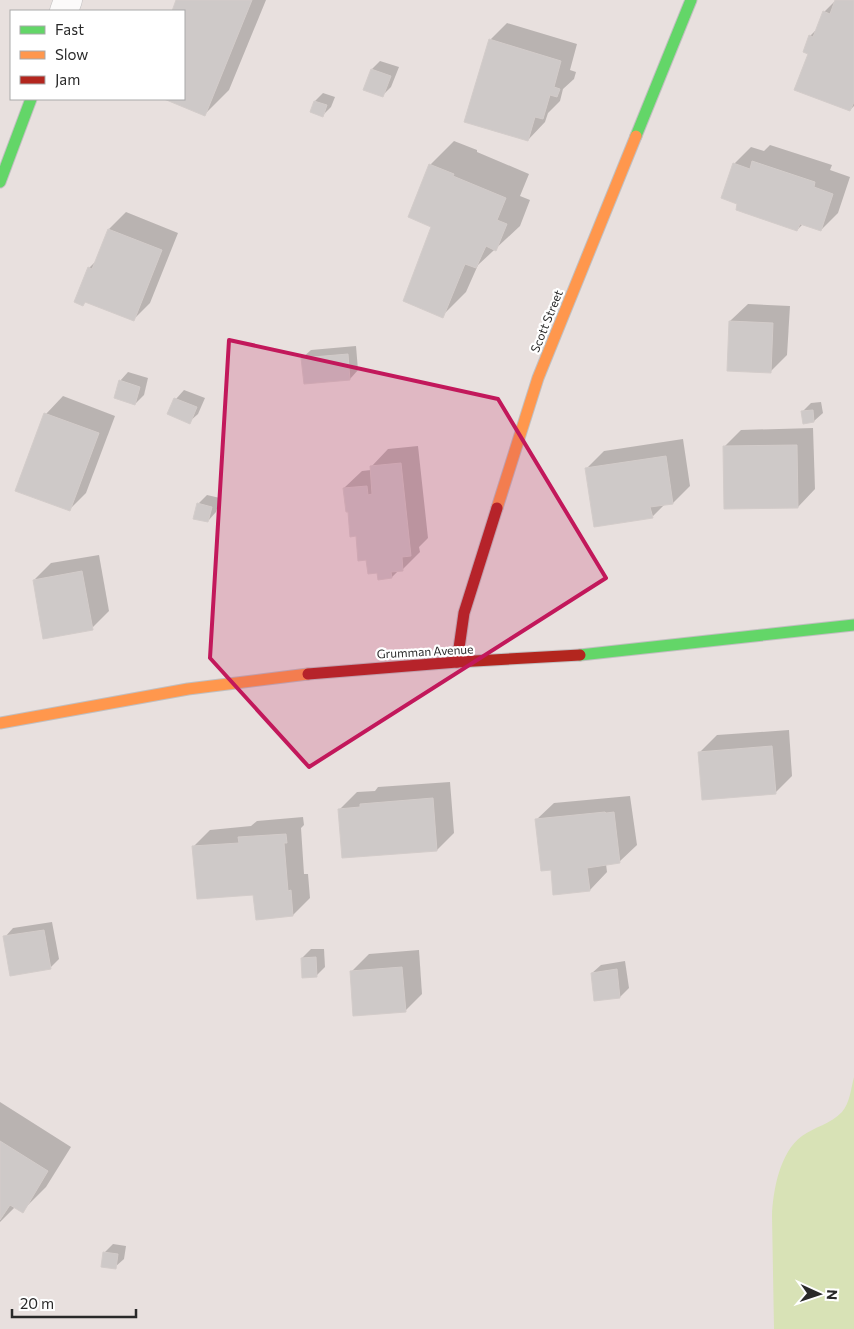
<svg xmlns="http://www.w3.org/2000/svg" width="854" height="1329" font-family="Commissioner,sans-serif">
<rect width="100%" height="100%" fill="#e8e0de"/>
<path fill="#d8e2b6" d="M854,1077V1329H774L772,1216C773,1190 780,1152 802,1136C814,1127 831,1124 842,1112C850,1103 851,1088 854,1077Z"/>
<g fill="#0003">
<polygon points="178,0 266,0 229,90 205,114 167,99 184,99 184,11 173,11"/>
<polygon points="836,0 854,0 854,106 850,110 810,53 810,36 818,28 824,12"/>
<polygon points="507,23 577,44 570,70 576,72 574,79 563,89 560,101 548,113 545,122 528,140 490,40"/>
<polygon points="380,61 399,67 391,87 383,95 365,89 372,69"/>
<polygon points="323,93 335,97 331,107 322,116 311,112 315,101"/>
<polygon points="454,141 477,150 477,152 529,174 520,196 530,200 520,226 478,265 466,292 442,316 433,226 430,165"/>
<polygon points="770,145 832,165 830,170 850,177 838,213 821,230 803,224 797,230 739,203 734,164 751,147 764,151"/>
<polygon points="126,212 178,233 150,303 133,320 86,301 83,304 89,268 97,260 109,229"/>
<polygon points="748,304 790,306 787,355 770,372 730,321"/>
<polygon points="356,346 358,370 350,379 302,358 311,350"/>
<polygon points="128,372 148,378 144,395 135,404 120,381"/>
<polygon points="184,390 205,398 198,414 189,422 169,413 176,399"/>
<polygon points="63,396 115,416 86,493 69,510 46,414"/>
<polygon points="821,402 823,413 814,421 803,411 811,403"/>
<polygon points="813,428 815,489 798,507 724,447 741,430"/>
<polygon points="683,439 690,486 673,503 665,504 652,517 587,468 604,451"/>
<polygon points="418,446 428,538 419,547 420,552 403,569 399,570 392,577 367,559 357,534 344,488 362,471 371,470 371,467 388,449"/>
<polygon points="207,495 220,498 216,512 208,521 198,504"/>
<polygon points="99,555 109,611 92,628 34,580 51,563"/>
<polygon points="789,730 792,776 775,793 700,752 717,735"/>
<polygon points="450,782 454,833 437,850 344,857 339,810 357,792 375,791 378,787"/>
<polygon points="630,796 637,845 619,862 606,864 607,872 590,890 552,868 536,820 554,803"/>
<polygon points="303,817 304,825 301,828 304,874 308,874 310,898 293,915 255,893 193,847 210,830 251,826 257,821"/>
<polygon points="52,922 59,959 50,968 5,937 13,928"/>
<polygon points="311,949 324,949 325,967 316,976 302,958"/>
<polygon points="419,950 422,994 405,1011 352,971 369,954"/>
<polygon points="625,961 629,988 620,997 595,999 592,973 601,965"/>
<polygon points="0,1102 71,1147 46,1187 22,1211 15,1207 0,1222"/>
<polygon points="113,1244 126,1246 124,1259 115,1267 104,1253"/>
</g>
<g fill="#cec9c8" stroke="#d3ccca">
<polygon points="176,0 252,0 205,116 164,99 184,99 184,11 172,11"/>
<polygon points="835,0 854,0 854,102 850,111 794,90 808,54 803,52 809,35 813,37 823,11 830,14"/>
<polygon points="489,39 561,61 554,87 560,89 557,97 550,95 543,119 535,117 528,141 464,122"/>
<polygon points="371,69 391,76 383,97 363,90"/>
<polygon points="314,101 327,105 323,117 310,112"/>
<polygon points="752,161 815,182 814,187 833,194 821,231 800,224 797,231 736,210 737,204 721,198 733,163 750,169"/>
<polygon points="429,164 454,174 453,176 506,198 497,220 507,224 496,251 486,246 476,268 465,264 443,318 403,301 431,227 408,217"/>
<polygon points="108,229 162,250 134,321 85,302 83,306 74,302 88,267 92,269"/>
<polygon points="729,321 773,323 771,373 727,371"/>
<polygon points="348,354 350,380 304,384 301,358"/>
<polygon points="119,380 140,387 135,405 114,398"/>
<polygon points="174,398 197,407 190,424 167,414"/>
<polygon points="813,410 814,422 803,424 801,411"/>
<polygon points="44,413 99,433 70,511 15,491"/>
<polygon points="797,445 798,508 724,509 723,446"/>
<polygon points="666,456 673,504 650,507 653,518 594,527 585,468"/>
<polygon points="401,463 411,556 402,557 403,571 391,572 392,578 378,580 377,573 368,574 366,560 358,561 356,536 350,537 348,512 346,512 343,488 367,486 368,495 372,494 370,466"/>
<polygon points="197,503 212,507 208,522 193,519"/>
<polygon points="82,571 93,630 43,639 33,580"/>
<polygon points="772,746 776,794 702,800 698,752"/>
<polygon points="433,798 437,851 342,858 338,809 360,807 360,804"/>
<polygon points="605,812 606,813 614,812 620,863 587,868 590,891 553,895 551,870 541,871 535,819"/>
<polygon points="286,834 287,843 284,843 288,891 291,890 293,916 256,920 253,895 197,899 192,846 239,843 238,837"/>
<polygon points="44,930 51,969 10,976 3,936"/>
<polygon points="316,957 317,977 302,978 301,958"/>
<polygon points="402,967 406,1012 353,1016 350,971"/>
<polygon points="617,969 620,998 594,1001 591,973"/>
<polygon points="0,1141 48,1171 23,1213 10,1205 0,1220"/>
<polygon points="103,1252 118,1254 116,1269 101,1267"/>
</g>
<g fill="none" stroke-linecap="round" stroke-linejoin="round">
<defs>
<polyline id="street" points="64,11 68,0"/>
<g id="fast">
<polyline points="636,136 691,0"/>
<polyline points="0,182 31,99"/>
<polyline points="580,655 854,625"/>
</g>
<g id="slow">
<polyline points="497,508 538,378 636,136"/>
<polyline points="0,723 188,689 308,674"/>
</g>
<g id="jam">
<polyline points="457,662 464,613 497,508"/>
<polyline points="308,674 457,662 580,655"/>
</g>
</defs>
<use href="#street" stroke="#c1bfc0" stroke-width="29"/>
<use href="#fast" stroke="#c1bfc0" stroke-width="13"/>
<use href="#slow" stroke="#c1bfc0" stroke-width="13"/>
<use href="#jam" stroke="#c1bfc0" stroke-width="13"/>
<use href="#street" stroke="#fcfafa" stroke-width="28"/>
<use href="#fast" stroke="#63d668" stroke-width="11"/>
<use href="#slow" stroke="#ff974d" stroke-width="11"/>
<use href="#jam" stroke="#b3261e" stroke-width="11"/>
</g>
<path fill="#c2185b" fill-opacity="0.2" stroke="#c2185b" stroke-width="4" stroke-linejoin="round" d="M229,340L498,399L606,578L309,767L210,658Z"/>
<g text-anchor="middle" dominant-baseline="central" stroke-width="4.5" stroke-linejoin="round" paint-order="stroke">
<g font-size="12" fill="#292929" stroke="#fff">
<text transform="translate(546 321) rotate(-68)">Scott Street</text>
<text transform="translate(425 651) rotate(-3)">Grumman Avenue</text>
</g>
</g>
<rect x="10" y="10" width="175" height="90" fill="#ffffff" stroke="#a9a9a9"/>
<rect x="20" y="26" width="25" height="8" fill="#63d668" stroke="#a9a9a9"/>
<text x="55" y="35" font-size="15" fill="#292929">Fast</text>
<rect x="20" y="51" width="25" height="8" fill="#ff974d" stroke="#a9a9a9"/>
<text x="55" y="60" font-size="15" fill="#292929">Slow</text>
<rect x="20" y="76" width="25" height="8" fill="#b3261e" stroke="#a9a9a9"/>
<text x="55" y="85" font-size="15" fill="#292929">Jam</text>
<g transform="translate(819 1294) rotate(93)" stroke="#ffffff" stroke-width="4" paint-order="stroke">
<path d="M0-4L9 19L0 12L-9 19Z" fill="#292929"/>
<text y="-8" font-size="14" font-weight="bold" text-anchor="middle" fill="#292929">N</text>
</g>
<path d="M12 1309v8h124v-8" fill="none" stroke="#292929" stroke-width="2.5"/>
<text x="20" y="1309" font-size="15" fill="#292929" stroke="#ffffff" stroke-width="4" paint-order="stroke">20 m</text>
</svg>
